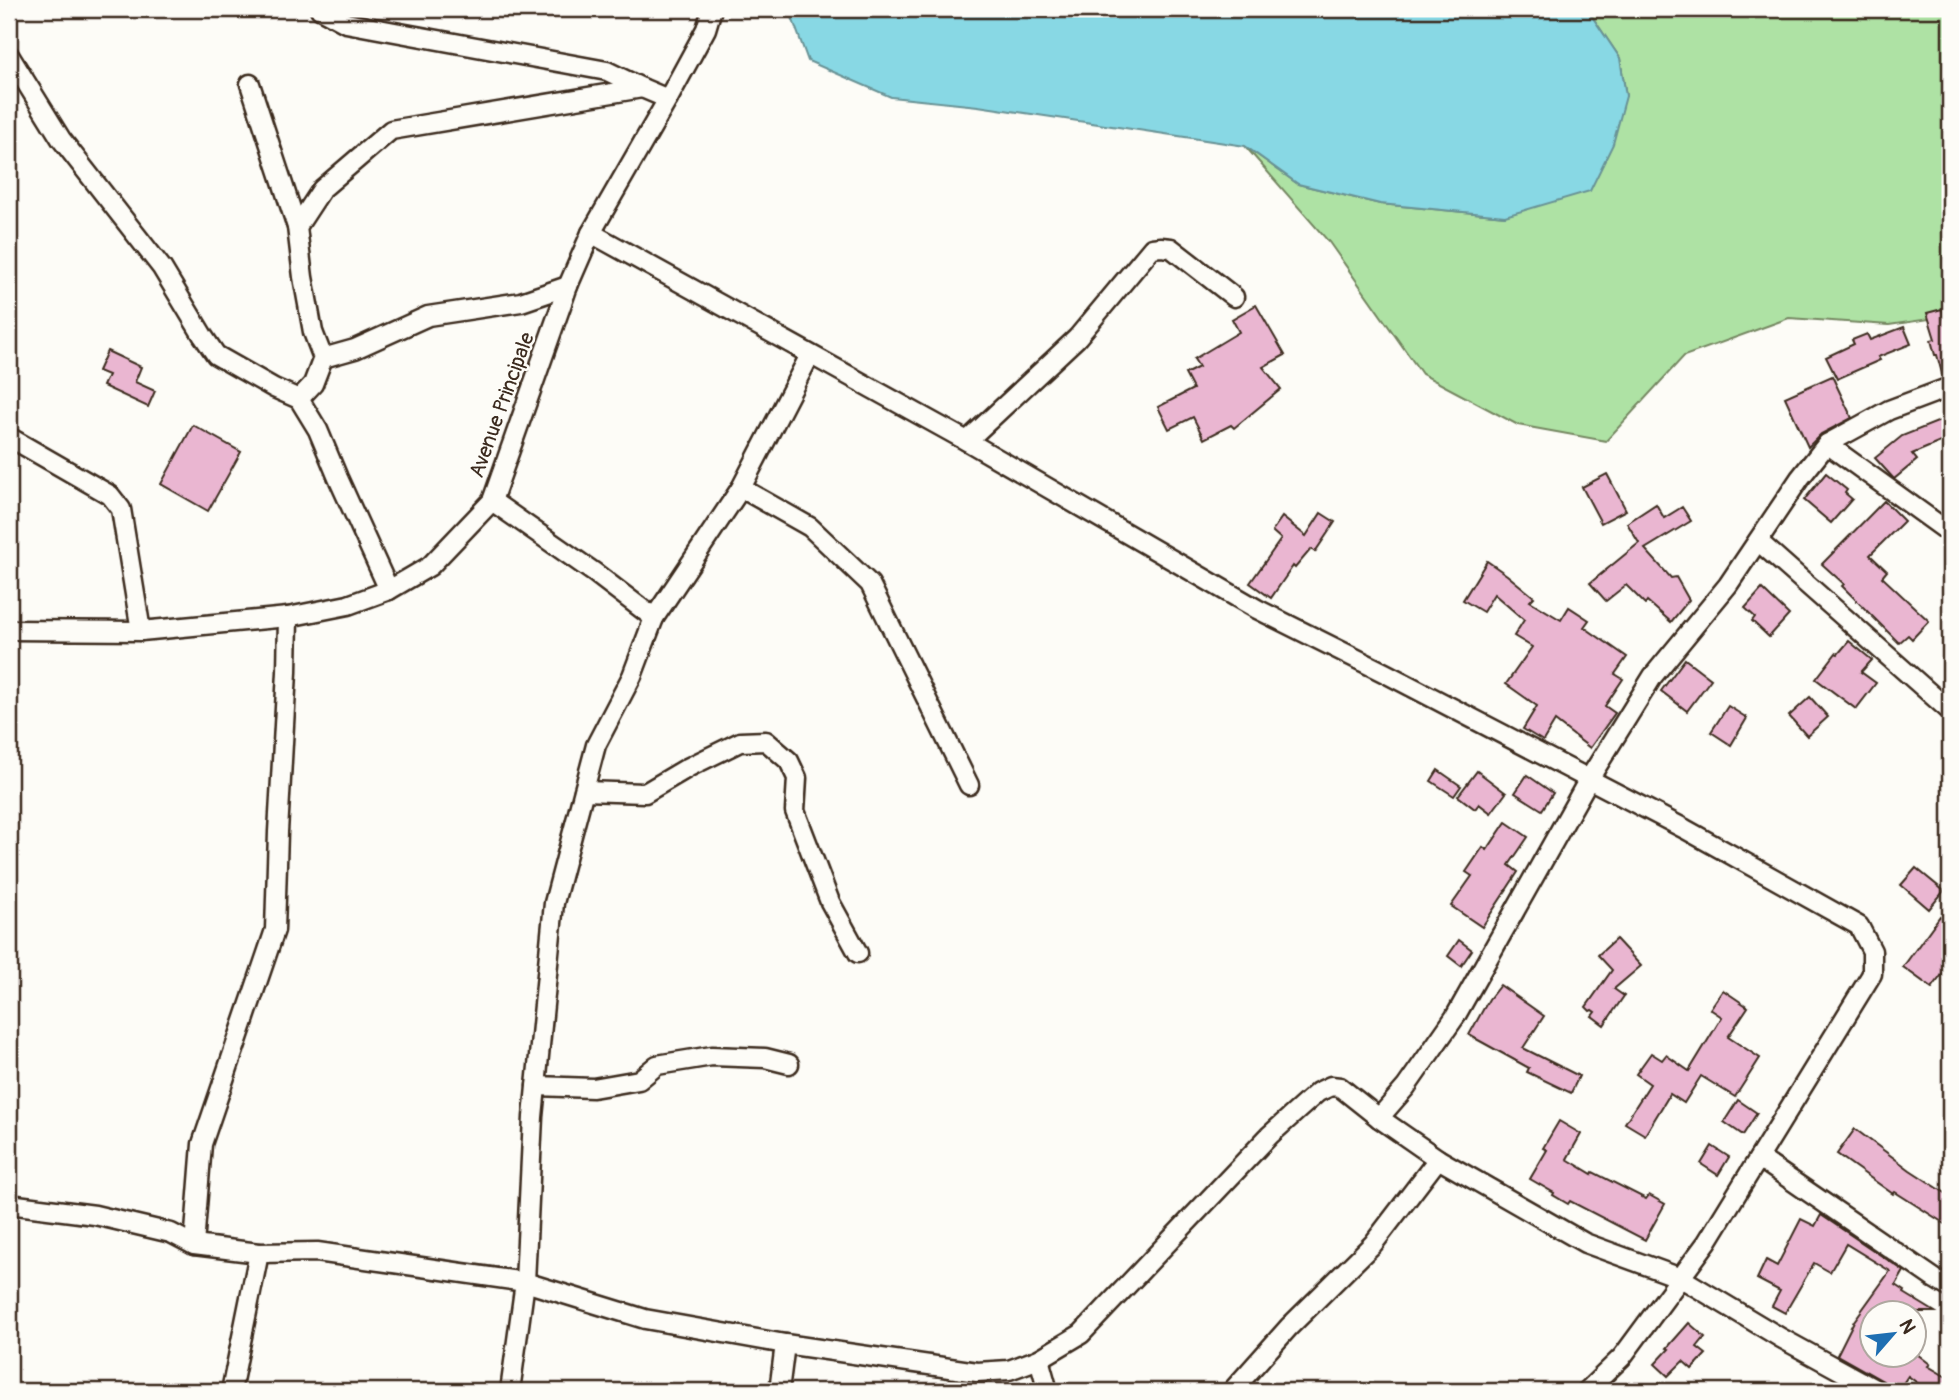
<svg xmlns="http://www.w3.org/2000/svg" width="1959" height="1400" font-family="Pangolin,sans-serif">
<rect width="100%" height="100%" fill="#fdfcf7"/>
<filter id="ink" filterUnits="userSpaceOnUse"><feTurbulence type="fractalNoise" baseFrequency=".0143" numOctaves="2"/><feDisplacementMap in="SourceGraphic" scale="14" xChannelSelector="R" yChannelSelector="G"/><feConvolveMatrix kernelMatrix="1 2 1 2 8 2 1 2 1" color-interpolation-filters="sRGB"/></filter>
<g filter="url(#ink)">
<polygon fill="#aee2a4" stroke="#748661" stroke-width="2" points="1587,9 1950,9 1950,316 1889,325 1789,318 1684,356 1606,441 1518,425 1422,374 1329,242 1245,146 1298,184 1380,204 1505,216 1626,96 1620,58"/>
<polygon fill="#88d8e4" stroke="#699295" stroke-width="2" points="789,9 1587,9 1620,58 1626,96 1613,144 1590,191 1505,216 1380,204 1298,184 1245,146 978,106 891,97 808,61"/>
<g fill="#eab6d1" stroke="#3b2a1e" stroke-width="2">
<polygon points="1256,305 1285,355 1263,367 1281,389 1234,428 1231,425 1204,439 1193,417 1169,429 1158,407 1193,389 1185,374 1199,367 1194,359 1239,332 1232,319"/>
<polygon points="1942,309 1950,339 1950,376 1943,377 1937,355 1935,355 1931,340 1935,339 1927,313"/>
<polygon points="1904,327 1911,344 1878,357 1880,360 1837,379 1826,357 1854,344 1852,340 1867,334 1870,340"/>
<polygon points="107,351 141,367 135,382 155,391 148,407 103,386 108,375 98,371"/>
<polygon points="1832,376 1852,418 1821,434 1808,447 1785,397"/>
<polygon points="1950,417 1950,438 1912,454 1917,460 1894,479 1875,458 1902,436"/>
<polygon points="193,425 241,452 208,511 161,484"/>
<polygon points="1826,473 1847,490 1845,493 1852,499 1831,523 1804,500"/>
<polygon points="1607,474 1626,510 1601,523 1582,487"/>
<polygon points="1884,501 1904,521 1870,555 1887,571 1882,577 1929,621 1912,639 1908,635 1899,643 1842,586 1844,584 1822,564"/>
<polygon points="1656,504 1664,518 1682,507 1691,521 1645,549 1671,578 1676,577 1689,600 1671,622 1647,601 1645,604 1626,585 1606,601 1590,583 1639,543 1627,523"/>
<polygon points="1321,513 1335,522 1315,552 1311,549 1295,568 1293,566 1271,598 1250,583 1281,539 1272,531 1282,517 1306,536"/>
<polygon points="1487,561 1507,575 1534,597 1530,601 1561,620 1569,607 1589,620 1584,627 1627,657 1615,674 1623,679 1605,706 1615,713 1590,748 1555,721 1543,741 1523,729 1537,706 1506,684 1532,647 1514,636 1524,620 1494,594 1483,612 1463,600"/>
<polygon points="1762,589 1789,615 1769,637 1752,621 1755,617 1745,608"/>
<polygon points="1849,641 1872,660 1861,672 1876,683 1856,709 1816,679 1836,653 1838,654"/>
<polygon points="1685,659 1711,679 1687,711 1661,691"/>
<polygon points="1810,697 1828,717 1807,736 1789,716"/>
<polygon points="1728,706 1747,718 1731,745 1711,732"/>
<polygon points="1438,770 1461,786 1454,796 1431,781"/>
<polygon points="1477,771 1506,793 1491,813 1479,804 1475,809 1458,796"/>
<polygon points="1527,775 1553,793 1542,810 1515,793"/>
<polygon points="1506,822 1528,837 1509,865 1518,872 1482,927 1451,906 1472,876 1466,872 1483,847 1487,850"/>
<polygon points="1916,868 1944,891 1929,909 1901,885"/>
<polygon points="1940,916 1950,924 1950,964 1932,988 1903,967"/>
<polygon points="1616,939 1641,966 1614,989 1624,996 1604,1025 1592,1016 1595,1012 1592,1010 1590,1011 1586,1007 1612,970 1598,955"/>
<polygon points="1459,940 1472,950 1461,966 1448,956"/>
<polygon points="1500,985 1544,1016 1523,1048 1579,1076 1571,1093 1527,1072 1529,1068 1469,1035 1489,999"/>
<polygon points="1723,990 1748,1007 1728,1037 1760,1058 1735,1097 1701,1076 1684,1103 1670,1094 1645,1135 1625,1123 1650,1084 1636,1074 1651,1053 1662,1060 1666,1055 1689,1071 1722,1017 1710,1009"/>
<polygon points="1738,1100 1757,1113 1743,1135 1724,1122"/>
<polygon points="1559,1121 1581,1134 1567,1159 1592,1174 1593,1172 1646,1199 1649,1195 1665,1204 1645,1240 1570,1201 1568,1204 1553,1195 1554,1193 1530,1179 1547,1150 1543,1148"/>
<polygon points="1855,1129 1910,1170 1950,1196 1950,1227 1895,1192 1893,1194 1837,1154"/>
<polygon points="1712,1146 1729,1157 1718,1175 1701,1164"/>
<polygon points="1821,1215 1904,1271 1896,1285 1905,1291 1904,1293 1935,1312 1872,1312 1872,1354 1917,1354 1930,1364 1928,1366 1950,1379 1950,1391 1928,1391 1908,1376 1898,1391 1889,1391 1888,1386 1883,1381 1837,1355 1854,1321 1890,1271 1846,1244 1830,1272 1814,1263 1785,1313 1772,1306 1780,1291 1757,1279 1766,1260 1777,1266 1801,1219 1815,1226"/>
<polygon points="1689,1323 1705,1337 1697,1347 1706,1354 1692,1369 1683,1361 1668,1376 1655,1364 1669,1349 1667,1348"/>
</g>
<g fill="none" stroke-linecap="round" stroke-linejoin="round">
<defs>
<g id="minor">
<polyline points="320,9 346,23 607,71 642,88 668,99"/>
<polyline points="9,55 61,139 162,268 203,336 216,355 274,388 299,399 318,430 338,478 389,590"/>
<polyline points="250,84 297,227"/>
<polyline points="591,233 967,441 1257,609 1385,673 1685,829 1859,926 1872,951 1872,974 1707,1242 1622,1357 1587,1391"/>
<polyline points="323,358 355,349 428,316 521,302 568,286"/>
<polyline points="299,399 313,384 323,358 313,332 303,277 297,227 322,189 391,130 642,88"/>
<polyline points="9,437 110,495 121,509 141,631"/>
<polyline points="967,441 1077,338 1152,248 1161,247 1171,248 1234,297"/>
<polyline points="1827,444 1950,533"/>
<polyline points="741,488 810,527 870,584 969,785"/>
<polyline points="492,501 595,573 654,618 632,676 596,745 554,903 533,1117 525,1282 510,1391"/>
<polyline points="1758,541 1950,711"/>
<polyline points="654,618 741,488 810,355"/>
<polyline points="9,630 141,631 288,617 348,605 389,590 430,566 492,501 568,286 591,233 668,99 706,29 712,9"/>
<polyline points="584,791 645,793 689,767 740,742 766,741 789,761 797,778 795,811 830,902 858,953"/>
<polyline points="536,1086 593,1088 639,1080 657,1065 712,1056 765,1058 789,1064"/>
<polyline points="1379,1118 1406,1087 1455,1017 1589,779 1653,676 1728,585 1800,478 1827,444 1889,410 1950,387"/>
<polyline points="1759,1158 1935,1279 1950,1288"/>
<polyline points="9,1204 95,1215 171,1233 194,1245 259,1253 317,1252 525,1282 645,1319 785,1344 977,1372 1009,1370 1039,1359 1081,1334 1270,1135 1318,1092 1331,1086 1340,1087 1379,1118 1438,1159 1585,1243 1681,1278 1781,1338 1878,1391"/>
<polyline points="194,1245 202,1144 275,930 278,832 287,672 288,617"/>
<polyline points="1039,1359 1048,1391"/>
<polyline points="231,1391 259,1253"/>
<polyline points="779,1391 785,1344"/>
<polyline points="1232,1391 1289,1327 1373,1244 1438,1159"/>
</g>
</defs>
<use href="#minor" stroke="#3b2a1e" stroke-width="23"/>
<use href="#minor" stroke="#fdfcf7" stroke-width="18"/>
</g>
</g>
<g text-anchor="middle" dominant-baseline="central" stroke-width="5" stroke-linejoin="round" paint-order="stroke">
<g font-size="21" fill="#3b2a1e" stroke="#fdfcf7">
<text transform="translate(502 405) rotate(-70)">Avenue Principale</text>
</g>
</g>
<rect width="1959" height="1400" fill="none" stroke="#fdfcf7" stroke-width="35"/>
<rect x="18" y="18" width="1924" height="1365" fill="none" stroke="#3b2a1e" stroke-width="2.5" filter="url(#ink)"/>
<g transform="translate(1893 1334) rotate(62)"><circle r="33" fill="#fdfcf7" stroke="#afa8a0" stroke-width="2"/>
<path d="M0-5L12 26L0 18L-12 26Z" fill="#1f6fb2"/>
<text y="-10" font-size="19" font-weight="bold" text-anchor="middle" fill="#3b2a1e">N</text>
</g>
</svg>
